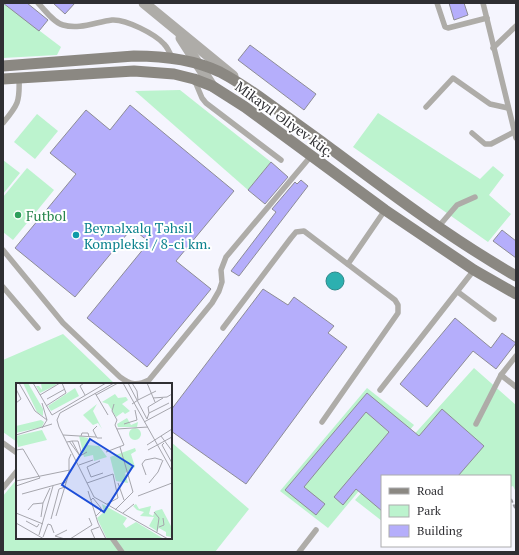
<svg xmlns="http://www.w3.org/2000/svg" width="519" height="555" font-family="'PT Serif',serif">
<rect width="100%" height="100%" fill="#f5f5fe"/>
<g fill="#bcf3ce">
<polygon points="3,3 61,47 57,55 3,58"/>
<polygon points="180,90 271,162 248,190 135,91"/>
<polygon points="378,113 480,179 493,166 504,175 489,195 511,214 488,242 353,147"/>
<polygon points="37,114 58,131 35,159 14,142"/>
<polygon points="3,160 20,173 3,194"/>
<polygon points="27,168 54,190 13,240 3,232 3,197"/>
<polygon points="63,334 115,384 17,384 17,442 3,432 3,360"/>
<polygon points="474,368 516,405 516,492 513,486 510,487 510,476 382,476 382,521 355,500"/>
<polygon points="367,388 414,425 328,528 280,491"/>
<polygon points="171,442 249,509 215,552 3,552 3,496 17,479 17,538 171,538"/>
</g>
<circle fill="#2cb0b0" stroke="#2d898a" cx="335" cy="281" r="9"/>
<g fill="#b5aefb" stroke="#8d8c96">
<polygon points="3,3 27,3 48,20 39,31"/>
<polygon points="53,3 75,3 65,14"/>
<polygon points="449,3 464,3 468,15 454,20"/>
<polygon points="250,45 316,94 304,110 238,60"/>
<polygon points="130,105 234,191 176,261 211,289 147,367 87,318 149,242 132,228 75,297 15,248 76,174 50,153 86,110 110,130"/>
<polygon points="271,162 288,177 265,204 248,190"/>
<polygon points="301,180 308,186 239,276 231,271 276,212 272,209 295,182 297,184"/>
<polygon points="502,230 516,241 516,258 493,241"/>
<polygon points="263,289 288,305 294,297 334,326 328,333 347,347 246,484 171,431 171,410"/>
<polygon points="455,318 491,348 502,333 516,343 496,369 473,351 427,407 400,384"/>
<polygon points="367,393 419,436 442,409 484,446 458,476 382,476 382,511 356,489 343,505 334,497 389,432 366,412 304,487 325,504 316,515 285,490"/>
</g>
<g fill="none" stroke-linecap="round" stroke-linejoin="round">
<polyline stroke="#9a9aa0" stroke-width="2" stroke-dasharray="4 2" stroke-linecap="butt" points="511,499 516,510"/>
<g stroke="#aeaca8" stroke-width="5.5">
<path d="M38,3C45,10 53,22 63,25C79,30 96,22 112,20C126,19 155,34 164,44C168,48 170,53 172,58"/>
<polyline points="437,3 445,27 448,28 487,18"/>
<polyline points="483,3 516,138"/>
<polyline points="493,48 516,26"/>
<polyline points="194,79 202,98 206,103 281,160"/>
<polyline points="426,107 453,78 490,104 508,108"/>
<path d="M3,123C18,105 20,102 19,78"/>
<polyline points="472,133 485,144 491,144 514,132"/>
<polyline points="439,226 457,205 475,197"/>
<path d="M3,250L63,323L120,377C131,385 137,386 149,380L212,303L219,291L222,282L221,270L226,257L311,156"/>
<polyline points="348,264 385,210"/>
<polyline points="3,287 38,328"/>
<polyline points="458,292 494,319"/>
<polyline points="223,328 291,238 296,232 304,231 395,300 398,305 398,313 322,422"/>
<polyline points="501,375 516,387"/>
<polyline points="380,390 474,270"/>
<polyline points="476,424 501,375 516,356"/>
<polyline points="3,443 17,453"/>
<polyline points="3,488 17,471"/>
<polyline points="112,538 122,552"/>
<polyline points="299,552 316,530"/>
</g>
<g stroke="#aeaca8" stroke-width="11">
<polyline points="144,3 233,76"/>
<polyline points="181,38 212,86"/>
</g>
<g stroke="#8b8882" stroke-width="11">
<path d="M3,66L134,56C164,56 193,59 220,72C237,81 253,92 268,103C286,116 304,129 322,142C385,189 448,237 516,276"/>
<polyline points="3,79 134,71 174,74 194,79 212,86 245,107 385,210 474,270 516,294"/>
</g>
</g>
<circle fill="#2e9e5b" stroke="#fff" stroke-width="1.5" cx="18" cy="215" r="4"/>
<circle fill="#0f9aa8" stroke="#fff" stroke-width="1.5" cx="76" cy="235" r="4"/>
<g text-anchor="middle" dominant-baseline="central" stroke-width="4" stroke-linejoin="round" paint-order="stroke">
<g font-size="14" fill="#2f2f33" stroke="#fff">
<text transform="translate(285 119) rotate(36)">Mikayıl Əliyev küç.</text>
</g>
<g font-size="14" fill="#27864d" stroke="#fff" text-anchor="start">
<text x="26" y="215">Futbol</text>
</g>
<g font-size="14" fill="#0d838f" stroke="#fff" text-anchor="start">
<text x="84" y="227">Beynəlxalq Təhsil<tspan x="84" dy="16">Kompleksi / 8-ci km.</tspan></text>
</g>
</g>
<g transform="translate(16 383)">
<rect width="156" height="156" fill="#f5f5fe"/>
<path d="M7,0H12L27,26V33L21,29ZM25,0H39L40,2L24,10L20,3H23L26,7ZM59,5L63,13L35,28L32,23ZM99,11L102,15L110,14L112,17L106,21L114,28L109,31L107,29L100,34L92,21L86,19ZM81,21L77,28L86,46L82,40L77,42L67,32ZM111,35L115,42L122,39L121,44H102L101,41ZM25,37L28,39L26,44L0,50V43ZM113 51a6 6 0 1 1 12 0a6 6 0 1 1-12 0ZM26,47L31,57L2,64L0,53ZM63,53L72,55L71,62L83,63L91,74L78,78L77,72L68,74ZM119,65L120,68L115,71L119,84L109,90L112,100L100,98L94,74ZM86,121L111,135L107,141L110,145L120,139L148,156H91L81,135L88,129ZM120,121L123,126L135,123L133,131L137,133L139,128L146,126L156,145L155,154L150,153V149L143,145L141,148L133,143L138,134L124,133L128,129L121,127L117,123Z" fill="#bcf3ce"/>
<path fill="none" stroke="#a6a6ad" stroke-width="1" d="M3,0L19,28L31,37L26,45M17,0L36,32L90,0M68,0L64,3L69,12M98,0L44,30L41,37L43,44L78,114L152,156M107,0L156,88M112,0L131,36L133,30L153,20M131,0L139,19M0,6L5,16L0,20M79,10L92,32M24,12L44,0M80,12L102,0M137,15L151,14L156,11M31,16L49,6M122,17L140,8M26,20L31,37M116,21L122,17L121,8L116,0M30,23L50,10L46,0M133,30L132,24L147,15M128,39L156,24M108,41L121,37L119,27M81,43L77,47L81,55H86M101,46L132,44M156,46L145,53L156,68M0,52L36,41M47,52L80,54M65,53L66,50H72L73,54M53,58L64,73M56,58H62L66,72M51,59L56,58L64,73L71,69M148,60L146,62L156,80M131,62L145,53M0,67L7,66L24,95L0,103M132,67L156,54M90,69L108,62L99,42L101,37L96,28L98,21M84,78L71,84L75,94L87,90M63,82L77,77M130,92L126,81L129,77L139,75L146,77M0,98L54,87M71,100L97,91L102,115L91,121M102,100L108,117M133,100L142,89L147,77M72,108L82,140L90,156M6,111L50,99M122,113L156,100M75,117L77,115L85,125V128L80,133M12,127L17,121L27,120M99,127L117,109L104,64M138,129L143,135L141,149M0,130L27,141M107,130L118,121M40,133L53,90V76L55,71M25,134L27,120L34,105M35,136L43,106L49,104M10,138L21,144L23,141M0,140L28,156M143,144L148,142L147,135M23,152L37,103M27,154L32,141L35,142L38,150M49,156L39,153L51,147M54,156L76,142L73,135M79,156L75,147L83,144"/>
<path fill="#1d4ed8" fill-opacity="0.15" stroke="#1d4ed8" stroke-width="2" d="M74,56L117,83L88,129L46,102Z"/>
<rect width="156" height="156" fill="none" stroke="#2f2f33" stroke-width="2"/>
</g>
<rect width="519" height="555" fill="none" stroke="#2f2f33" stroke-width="8"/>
<rect x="381" y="475" width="130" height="72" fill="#ffffff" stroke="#acacad"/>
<rect x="389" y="488" width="20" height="6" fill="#8b8882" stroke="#acacad"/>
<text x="417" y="495" font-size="12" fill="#2f2f33">Road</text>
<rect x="389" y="505" width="20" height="12" fill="#bcf3ce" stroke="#acacad"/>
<text x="417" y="515" font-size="12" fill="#2f2f33">Park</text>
<rect x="389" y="525" width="20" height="12" fill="#b5aefb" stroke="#acacad"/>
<text x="417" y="535" font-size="12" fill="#2f2f33">Building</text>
</svg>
